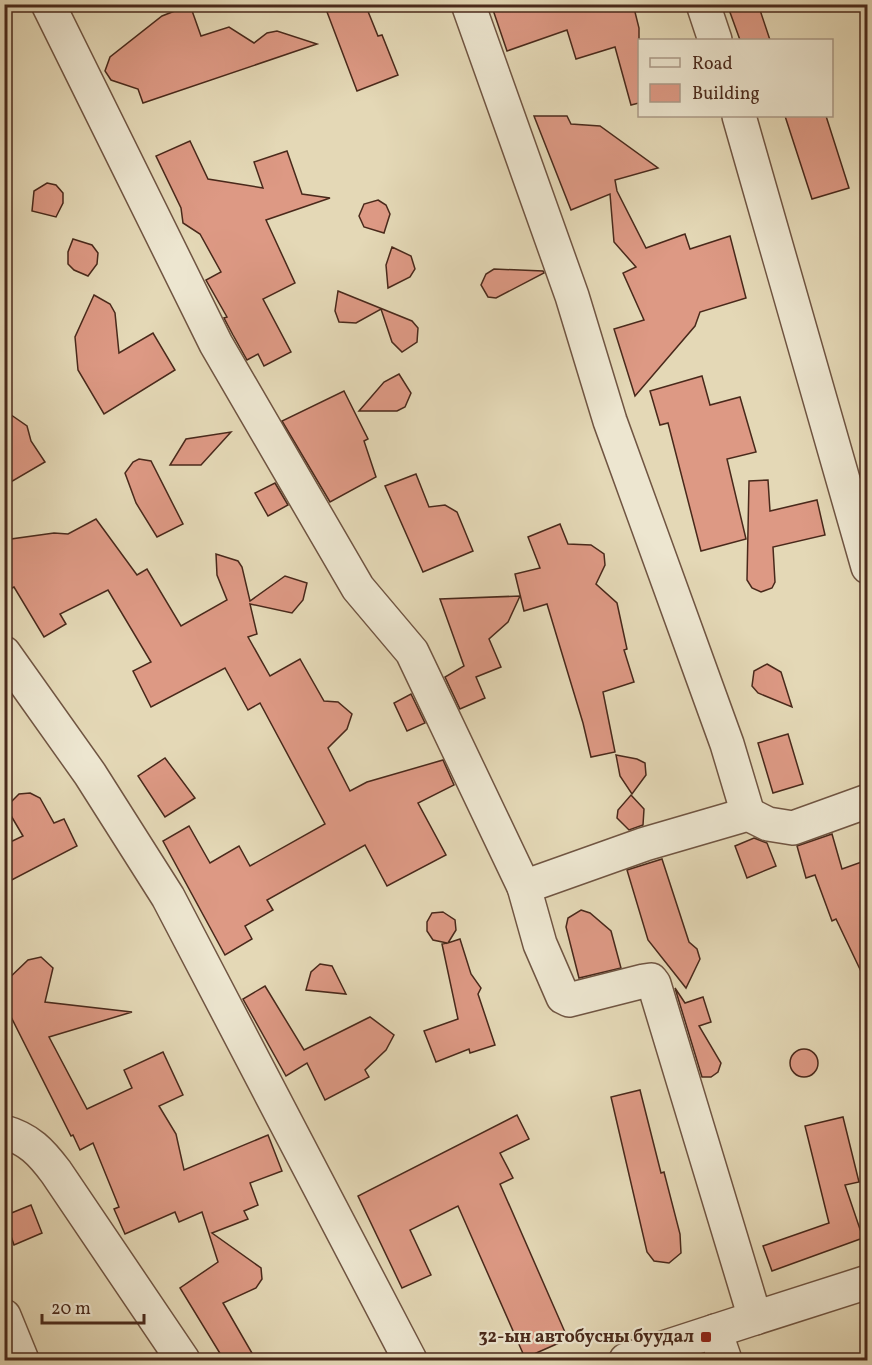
<svg xmlns="http://www.w3.org/2000/svg" width="872" height="1365" font-family="Vollkorn,serif">
<rect width="100%" height="100%" fill="#e4d8b6"/>
<filter id="stains"><feTurbulence type="fractalNoise" baseFrequency=".00333" numOctaves="4"/><feColorMatrix values="0 0 0 0 .2 0 0 0 0 .09 0 0 0 0 .02 0 0 0 .5 -.17"/></filter>
<radialGradient id="worn" r=".72"><stop offset=".6" stop-color="#630" stop-opacity="0"/><stop offset="1" stop-color="#630" stop-opacity=".3"/></radialGradient>
<g fill="#dd9984" stroke="#49291b" stroke-width="1.5">
<polygon points="324,4 365,4 378,36 382,35 398,75 357,91"/>
<polygon points="491,4 633,4 639,28 639,103 631,105 615,47 576,59 567,30 507,51"/>
<polygon points="727,4 758,4 770,40 740,40"/>
<polygon points="190,5 201,36 229,27 254,43 267,33 277,31 317,44 143,103 138,89 111,80 105,71 110,57 162,16"/>
<polygon points="534,116 567,116 571,124 600,126 658,168 615,180 617,191 646,248 685,234 690,249 730,236 746,298 700,312 695,326 635,396 614,329 644,320 623,273 636,267 614,242 610,194 571,210"/>
<polygon points="785,116 826,116 849,188 812,199"/>
<polygon points="190,141 208,179 263,188 254,162 287,151 302,194 330,198 266,220 295,283 263,299 291,352 264,366 258,354 247,360 233,335 224,318 227,317 206,280 221,272 200,234 183,223 181,208 156,156"/>
<polygon points="47,183 56,185 63,193 63,203 56,217 32,211 34,191"/>
<polygon points="378,200 386,205 390,214 384,233 364,227 359,216 364,204"/>
<polygon points="73,239 92,245 98,253 97,264 88,276 74,270 68,264 68,252"/>
<polygon points="392,247 411,256 415,269 410,277 388,288 386,265"/>
<polygon points="494,269 543,271 544,273 496,298 488,297 481,285 486,274"/>
<polygon points="338,291 412,321 418,328 417,342 402,352 392,342 381,309 356,323 339,322 335,311"/>
<polygon points="94,295 110,304 115,313 119,353 153,333 175,370 104,414 78,370 75,337"/>
<polygon points="399,374 411,393 405,407 397,411 359,411 384,382"/>
<polygon points="702,376 710,405 740,397 756,452 727,459 746,539 701,551 668,423 660,425 650,391"/>
<polygon points="344,391 368,439 364,441 376,477 330,502 282,421"/>
<polygon points="4,410 27,426 31,441 45,462 4,486"/>
<polygon points="231,432 201,465 170,465 186,439"/>
<polygon points="139,459 151,461 183,524 157,537 136,503 125,473 133,462"/>
<polygon points="416,474 429,507 445,505 457,512 473,551 423,572 385,486"/>
<polygon points="768,480 770,511 817,500 825,535 773,547 775,582 772,588 761,592 752,588 747,580 749,481"/>
<polygon points="275,483 288,505 268,516 255,493"/>
<polygon points="96,519 137,575 147,569 181,626 227,600 217,575 216,554 238,561 242,567 250,601 285,576 307,583 303,600 292,613 250,604 257,634 248,637 270,676 300,659 324,701 338,702 352,714 347,729 328,748 350,791 367,782 443,760 454,785 418,803 446,855 387,886 365,845 267,900 273,910 245,926 252,939 225,955 163,841 189,826 210,863 239,846 250,866 325,824 260,703 248,710 225,668 151,707 133,671 151,662 108,590 60,614 66,624 44,637 14,587 4,592 4,540 54,533 68,534"/>
<polygon points="560,524 568,544 591,545 604,554 605,565 596,584 617,603 627,649 624,650 634,682 603,692 615,752 591,757 583,723 547,604 524,611 515,574 540,568 528,537"/>
<polygon points="520,596 508,622 489,639 501,667 476,677 485,698 460,709 445,677 464,666 440,599"/>
<polygon points="767,664 781,672 792,707 758,693 752,686 754,671"/>
<polygon points="411,694 425,723 407,731 394,703"/>
<polygon points="788,734 803,784 773,793 758,743"/>
<polygon points="616,755 637,759 645,763 646,775 632,794 620,776"/>
<polygon points="165,758 195,798 165,817 138,776"/>
<polygon points="30,793 40,798 54,823 64,819 77,846 4,884 4,845 23,836 10,814 11,802 19,794"/>
<polygon points="631,795 644,809 643,825 629,830 617,818 618,810"/>
<polygon points="832,834 842,869 867,860 867,984 836,919 832,921 815,875 806,878 797,846"/>
<polygon points="754,838 767,843 776,866 747,878 735,846"/>
<polygon points="662,859 689,942 697,949 700,959 686,988 648,940 627,870"/>
<polygon points="581,910 590,913 611,931 621,968 579,978 566,927 568,918"/>
<polygon points="443,912 455,920 456,930 448,943 460,939 471,974 481,988 478,994 495,1045 470,1053 469,1049 436,1062 424,1031 458,1019 442,944 447,943 433,940 427,931 427,922 432,913"/>
<polygon points="41,957 53,968 45,1002 132,1012 49,1037 87,1109 132,1088 124,1070 163,1052 183,1095 159,1106 176,1134 184,1170 268,1135 282,1171 250,1183 258,1205 244,1211 248,1219 212,1233 261,1268 262,1279 256,1288 223,1303 256,1360 224,1360 180,1288 218,1262 202,1212 179,1222 175,1212 125,1234 114,1209 119,1207 93,1143 80,1150 73,1135 71,1136 4,1003 4,983 28,960"/>
<polygon points="320,964 332,966 346,994 306,990 311,972"/>
<polygon points="265,986 304,1050 370,1017 394,1035 386,1050 365,1070 369,1077 325,1100 307,1063 286,1076 243,999"/>
<polygon points="675,988 685,1003 703,997 711,1022 699,1026 721,1063 718,1072 711,1077 702,1077"/>
<circle cx="804" cy="1063" r="14"/>
<polygon points="640,1090 661,1173 664,1172 680,1234 681,1253 669,1263 654,1261 647,1252 611,1097"/>
<polygon points="517,1115 529,1139 500,1153 513,1178 500,1184 568,1339 525,1358 458,1206 410,1230 431,1275 402,1288 358,1196"/>
<polygon points="843,1117 859,1182 845,1185 863,1238 772,1271 763,1246 829,1223 805,1126"/>
<polygon points="31,1205 42,1233 14,1245 4,1216"/>
</g>
<g fill="none" stroke-linecap="round" stroke-linejoin="round">
<defs>
<g id="street">
<polyline points="48,4 216,344 358,588 412,652 524,887 540,944 563,997 569,1000 644,981 651,980 654,984 755,1318 868,1282"/>
<polyline points="468,4 572,296 610,421 727,744 748,814"/>
<polyline points="703,4 715,40"/>
<polyline points="739,116 868,567"/>
<polyline points="4,653 90,774 168,897 410,1360"/>
<polyline points="524,887 645,844 748,814 768,824 793,828 868,801"/>
<path d="M4,1132C29,1139 41,1152 56,1172L183,1360"/>
<polyline points="4,1316 22,1360"/>
<polyline points="715,1331 725,1360"/>
<polyline points="626,1360 755,1318"/>
</g>
</defs>
<use href="#street" stroke="#705542" stroke-width="36"/>
<use href="#street" stroke="#ede6d0" stroke-width="33"/>
</g>
<rect fill="#8f2418" stroke="#ede6d0" stroke-width="2" x="700" y="1331" width="12" height="12" rx="3"/>
<g text-anchor="middle" dominant-baseline="central" stroke-width="4.5" stroke-linejoin="round" paint-order="stroke">
<g font-size="18" font-weight="bold" fill="#49291b" stroke="#ede6d0" text-anchor="end">
<text x="694" y="1337">32-ын автобусны буудал</text>
</g>
</g>
<rect width="872" height="1365" fill="none" stroke="#e4d8b6" stroke-width="24"/>
<rect x="6" y="6" width="860" height="1353" fill="none" stroke="#49291b" stroke-width="3"/>
<rect x="12" y="12" width="848" height="1341" fill="none" stroke="#49291b" stroke-width="1.5"/>
<rect x="638" y="39" width="195" height="78" fill="#ede6d0" stroke="#ab9a88" stroke-width="1.5"/>
<rect x="650" y="58" width="30" height="9" fill="#ede6d0" stroke="#ab9a88" stroke-width="1.5"/>
<text x="692" y="69" font-size="18" fill="#49291b">Road</text>
<rect x="650" y="84" width="30" height="18" fill="#dd9984" stroke="#ab9a88" stroke-width="1.5"/>
<text x="692" y="99" font-size="18" fill="#49291b">Building</text>
<path d="M42 1314v9h102v-9" fill="none" stroke="#49291b" stroke-width="3"/>
<text x="51" y="1314" font-size="18" fill="#49291b" stroke="#ede6d0" stroke-width="4.5" paint-order="stroke">20 m</text>
<rect width="100%" height="100%" filter="url(#stains)"/>
<rect width="100%" height="100%" fill="url(#worn)"/>
</svg>
